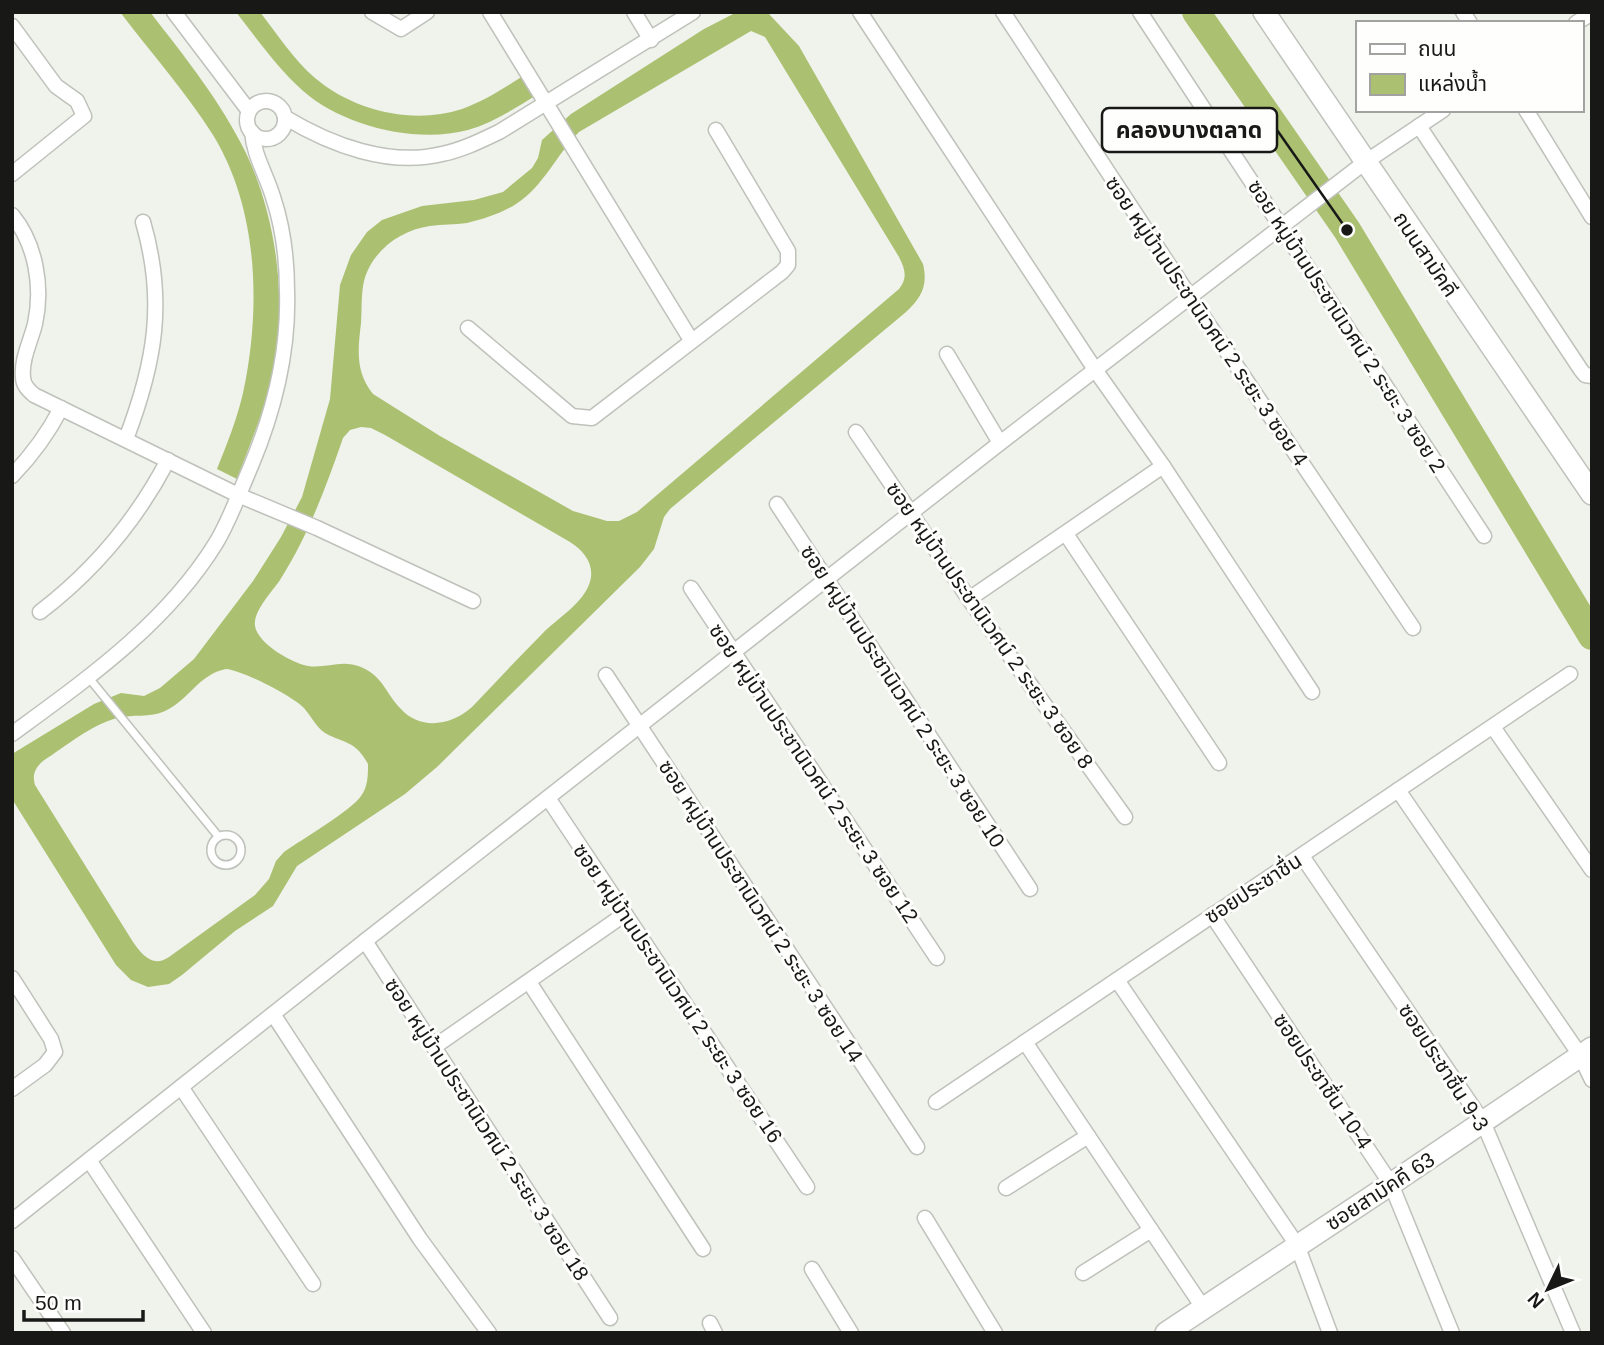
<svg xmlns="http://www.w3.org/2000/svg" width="1604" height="1345" font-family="Helvetica,'Noto Sans Thai',sans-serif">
<rect width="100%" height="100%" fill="#f0f2ec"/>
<g fill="#abc171" fill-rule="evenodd">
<path d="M120,12H150C185,57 221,102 246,153C279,223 289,313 269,388C261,419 248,449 237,479L217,469C227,444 237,419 243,393C261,310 259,210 213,135C186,92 151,53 120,12Z"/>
<path d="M236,12H260C277,34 294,60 315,78C354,111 413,125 462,109C484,101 503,89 523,76L535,96C514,109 492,123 468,130C416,144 342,126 302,90C277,67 257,39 236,12Z"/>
<path d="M737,12L769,14L799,46L923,264C928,285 922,297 906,312L670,509L664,517L654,549L640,567L437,767L405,794L297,866L273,906L235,931L182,975L169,984L148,987L131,980L116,965L12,799V754L94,704L121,693L144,696L160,688L194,659L253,581L281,537L302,497L330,399L340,285L351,255L367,232L382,220L422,206L474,200L503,192L532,168L538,158L542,140L571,114L704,29ZM751,31L765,37L899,257C905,269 908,278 899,289L637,512L619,521H607L573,511L440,436L373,394C355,372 358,349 361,323C362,309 361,294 364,281C372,251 400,230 430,226C442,224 455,225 467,223C484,219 502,213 516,204C544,186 556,155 579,132ZM361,427L371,428L385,435L570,542C586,552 597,568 588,587C580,605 557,619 543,633C519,657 496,682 472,707C452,725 421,731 401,709C385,693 384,677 361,667C341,659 326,669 308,666C292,663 258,644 255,626C253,611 272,592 280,580C308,536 326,487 343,438L350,430ZM226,669C242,670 292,696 304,708C311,716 316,727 325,733C345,744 355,740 368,764C368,775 368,787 361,796C352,810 301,840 284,852L276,861L269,879L255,895L169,957C153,968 142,955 133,942L35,785C32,775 35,768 43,761C66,746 91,725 117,718C133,714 150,718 165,711C189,700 199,674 226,669Z"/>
</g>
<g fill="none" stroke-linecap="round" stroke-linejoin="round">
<polyline stroke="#abc171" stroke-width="28" points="1196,12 1347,230 1592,636"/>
<defs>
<g id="lane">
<polyline points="89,678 218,836"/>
<circle cx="226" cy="850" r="15"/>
</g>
<g id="street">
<polyline points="174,12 249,111"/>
<polyline points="372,12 401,29 427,12"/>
<polyline points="490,12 691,340"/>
<polyline points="634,12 651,40"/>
<polyline points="860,12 1096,371 1163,466 1312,692"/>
<polyline points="1003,12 1190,297 1413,628"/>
<polyline points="1140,12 1484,536"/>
<polyline points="1463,12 1470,23"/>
<polyline points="1576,23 1592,13"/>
<polyline points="12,26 56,86 77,101 84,116 12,174"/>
<circle cx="266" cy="120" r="19"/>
<polyline points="1526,110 1592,217"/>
<path d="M286,118C331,145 389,167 442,154C462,150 480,141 499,132L693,12"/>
<polyline points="1419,126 1581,370 1585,375 1592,376"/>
<path d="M12,215C36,244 43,287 35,324C31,340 21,360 23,377C23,385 28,390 34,395L238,495L317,528L473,601"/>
<polyline points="468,328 572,416 592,418 782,272 788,265 788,251 716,130"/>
<polyline points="947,354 1000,443"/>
<polyline points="856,432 969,599 1125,817"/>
<path d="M126,439C155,363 166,301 143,222"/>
<path d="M12,476C32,455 48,434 61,408"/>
<polyline points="777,504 1030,889"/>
<polyline points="1066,534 1219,763"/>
<polyline points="691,588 937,958"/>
<polyline points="969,599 1163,466"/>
<path d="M40,612C95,570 136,521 168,460"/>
<polyline points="606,675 917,1147"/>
<polyline points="1493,727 1592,870"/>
<path d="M12,734C87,679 166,624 216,543C230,520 240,491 251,466C274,411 289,351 287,291C287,260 283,227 273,197C266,174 254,156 252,132"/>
<polyline points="1398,790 1580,1055 1592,1080"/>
<polyline points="548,798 807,1187"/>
<polyline points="1302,856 1483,1122 1573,1333"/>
<polyline points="1212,915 1391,1184 1452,1333"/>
<polyline points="365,941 610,1318"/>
<polyline points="12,978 51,1039 55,1052 45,1065 12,1089"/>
<polyline points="1117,980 1297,1245 1330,1333"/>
<polyline points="529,982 703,1249"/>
<polyline points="273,1014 420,1239 489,1333"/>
<polyline points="1025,1042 1204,1309"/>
<polyline points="434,1047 625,914"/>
<polyline points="181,1087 313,1284"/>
<polyline points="936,1102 1570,674"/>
<polyline points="89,1160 204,1333"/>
<polyline points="1006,1188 1088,1136"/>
<polyline points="925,1218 995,1333"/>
<polyline points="12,1221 365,941 1000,443 1364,163 1443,110"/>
<polyline points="12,1258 63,1333"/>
<polyline points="812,1269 851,1333"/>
<polyline points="1083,1273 1151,1230"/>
<polyline points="710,1323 715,1333"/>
</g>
<g id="secondary">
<polyline points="1264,12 1592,494"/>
<polyline points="1166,1333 1391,1184 1592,1048"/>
</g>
</defs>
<use href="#lane" stroke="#bfc1bb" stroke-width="10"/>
<use href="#street" stroke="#bfc1bb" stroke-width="17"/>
<use href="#secondary" stroke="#bfc1bb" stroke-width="24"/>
<use href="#lane" stroke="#fff" stroke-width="7"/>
<use href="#street" stroke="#fff" stroke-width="14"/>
<use href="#secondary" stroke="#fff" stroke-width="21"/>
</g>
<g text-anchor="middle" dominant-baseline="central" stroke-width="6" stroke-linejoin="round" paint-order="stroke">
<g font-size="21" fill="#181917" stroke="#fefffd">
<text transform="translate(1426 254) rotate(56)">ถนนสามัคคี</text>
<text transform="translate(1207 321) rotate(56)">ซอย หมู่บ้านประชานิเวศน์ 2 ระยะ 3 ซอย 4</text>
<text transform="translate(1347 326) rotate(57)">ซอย หมู่บ้านประชานิเวศน์ 2 ระยะ 3 ซอย 2</text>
<text transform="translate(990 625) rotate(55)">ซอย หมู่บ้านประชานิเวศน์ 2 ระยะ 3 ซอย 8</text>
<text transform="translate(903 696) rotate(57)">ซอย หมู่บ้านประชานิเวศน์ 2 ระยะ 3 ซอย 10</text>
<text transform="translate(814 773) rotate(56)">ซอย หมู่บ้านประชานิเวศน์ 2 ระยะ 3 ซอย 12</text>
<text transform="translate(1253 888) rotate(-33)">ซอยประชาชื่น</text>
<text transform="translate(761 911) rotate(57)">ซอย หมู่บ้านประชานิเวศน์ 2 ระยะ 3 ซอย 14</text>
<text transform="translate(678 993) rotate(56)">ซอย หมู่บ้านประชานิเวศน์ 2 ระยะ 3 ซอย 16</text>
<text transform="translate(1444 1067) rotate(57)">ซอยประชาชื่น 9-3</text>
<text transform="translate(1323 1081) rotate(56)">ซอยประชาชื่น 10-4</text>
<text transform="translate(487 1129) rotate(57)">ซอย หมู่บ้านประชานิเวศน์ 2 ระยะ 3 ซอย 18</text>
<text transform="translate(1380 1191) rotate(-33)">ซอยสามัคคี 63</text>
</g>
</g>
<path fill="none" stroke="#181917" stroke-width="2.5" d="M1347 230L1277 130"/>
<circle fill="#181917" stroke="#fefffd" stroke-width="2.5" cx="1347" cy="230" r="7"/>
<rect fill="#fefffd" stroke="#181917" stroke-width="2.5" x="1102" y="108" width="175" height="44" rx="7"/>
<g font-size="23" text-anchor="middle" font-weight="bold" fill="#181917">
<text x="1189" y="138">คลองบางตลาด</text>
</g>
<rect width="1604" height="1345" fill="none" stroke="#181917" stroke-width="28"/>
<rect x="1356" y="21" width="228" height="91" fill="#fefffd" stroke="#a2a3a1" stroke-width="2"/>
<rect x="1370" y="44" width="35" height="10" fill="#ffffff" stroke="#a2a3a1" stroke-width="2"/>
<text x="1418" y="56" font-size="21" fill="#181917">ถนน</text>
<rect x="1370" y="74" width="35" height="21" fill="#abc171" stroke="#a2a3a1" stroke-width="2"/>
<text x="1418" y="91" font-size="21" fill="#181917">แหล่งน้ำ</text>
<g transform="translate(1548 1289) rotate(227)" stroke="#fefffd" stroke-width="5" paint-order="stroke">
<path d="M0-5L12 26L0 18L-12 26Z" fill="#181917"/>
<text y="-10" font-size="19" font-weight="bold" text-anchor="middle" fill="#181917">N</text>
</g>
<path d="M24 1310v10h119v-10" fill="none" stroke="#181917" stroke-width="3.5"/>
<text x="35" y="1310" font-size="21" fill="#181917" stroke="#fefffd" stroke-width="5" paint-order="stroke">50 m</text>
</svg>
